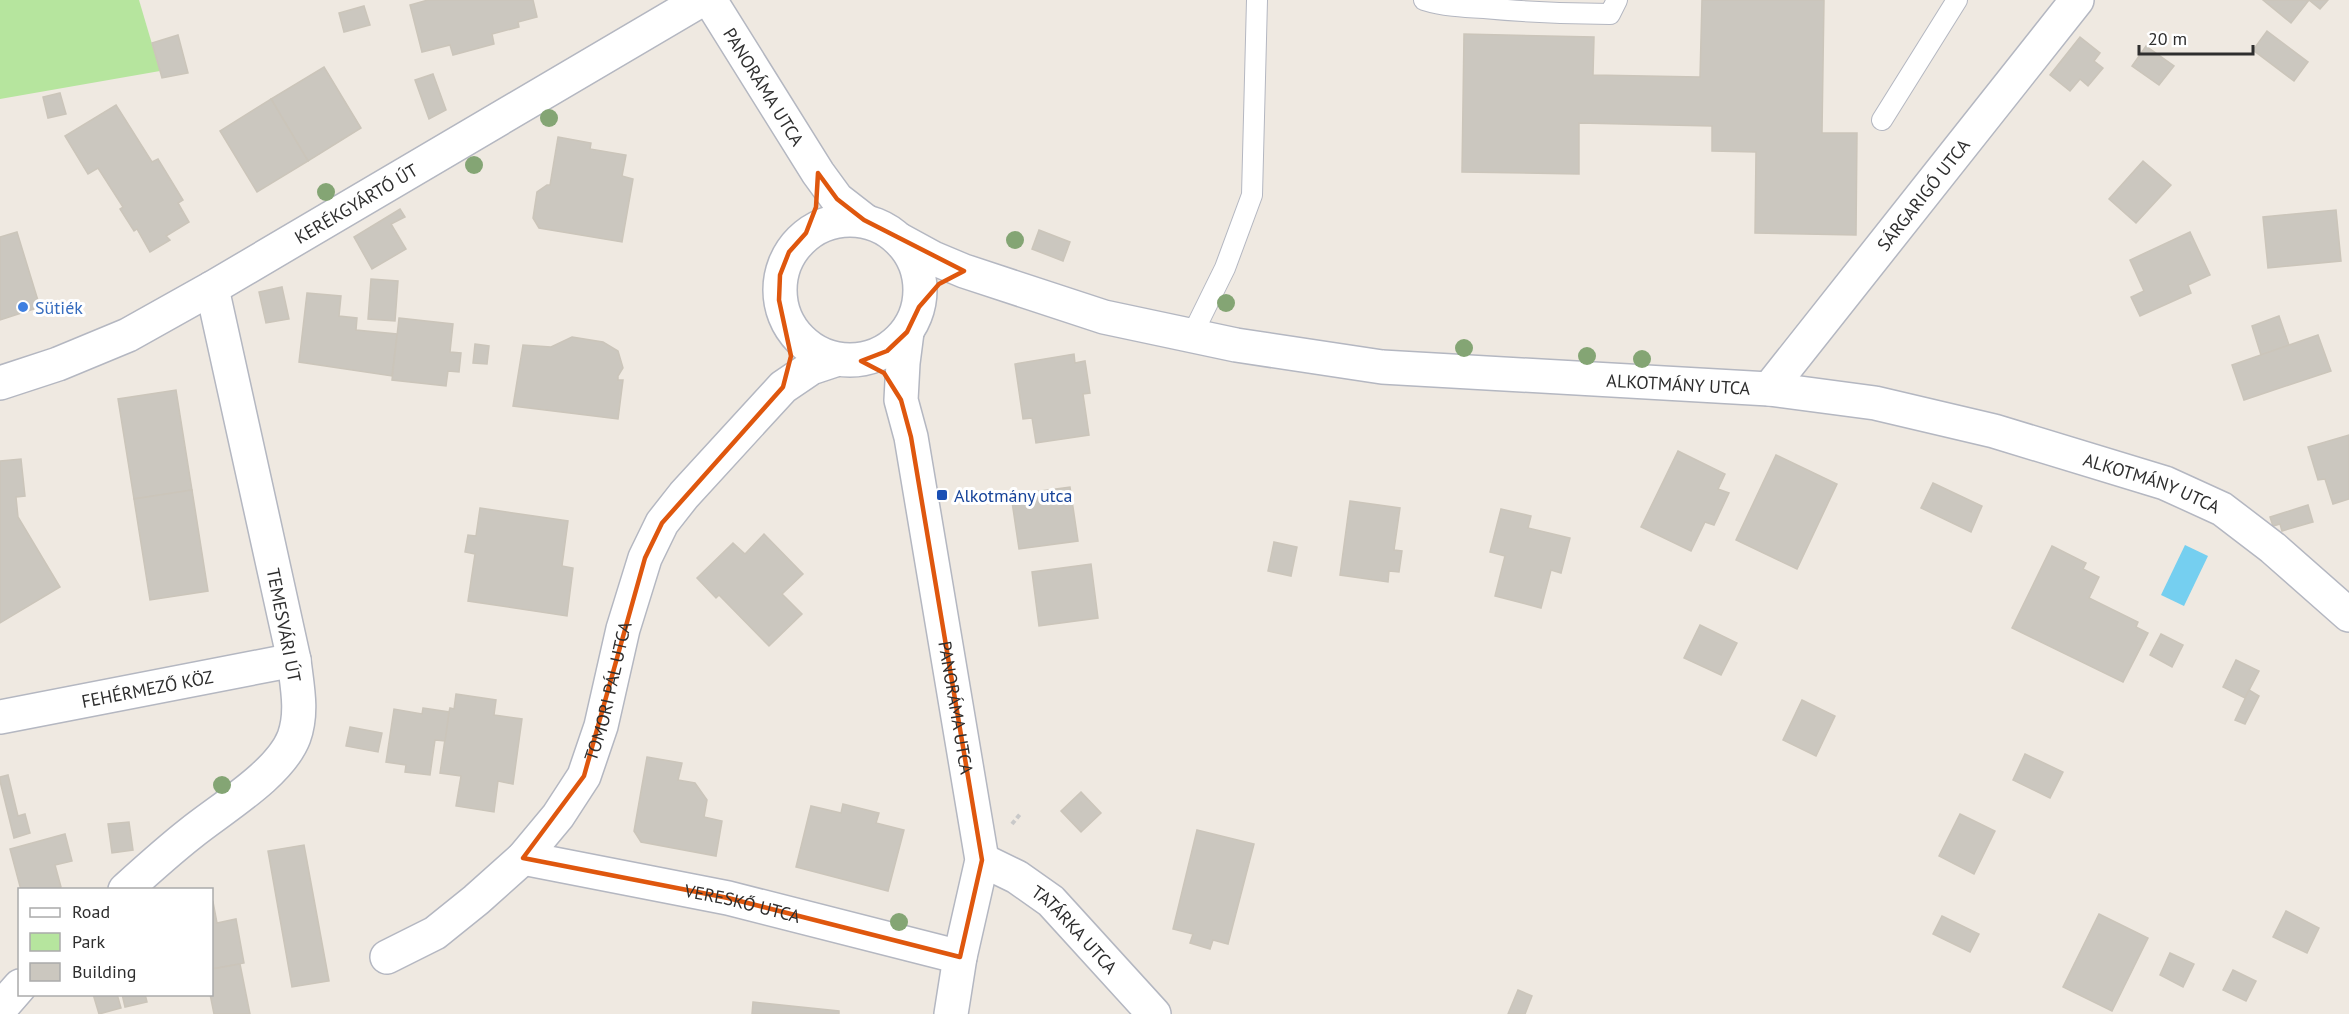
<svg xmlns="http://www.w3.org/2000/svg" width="2349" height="1014" font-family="'PT Sans',sans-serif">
<rect width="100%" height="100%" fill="#efe9e1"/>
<polygon fill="#b6e59e" points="0,0 139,0 160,71 0,99"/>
<polygon fill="#75cff0" points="2185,545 2208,556 2184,606 2161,595"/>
<g fill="#cbc7bf" stroke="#cbc5ba" stroke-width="1.5">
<polygon points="428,0 533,0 537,17 518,22 519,27 492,34 494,44 453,55 450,45 422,52 410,5"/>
<polygon points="1702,0 1824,0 1822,133 1857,133 1856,235 1755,233 1756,152 1712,151 1712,126 1579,123 1579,174 1462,172 1464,34 1594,37 1593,75 1700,77"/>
<polygon points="2263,0 2328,0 2320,9 2309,0 2291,23"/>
<polygon points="364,6 370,25 344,32 339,13"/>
<polygon points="2267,31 2308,62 2294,81 2253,50"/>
<polygon points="178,35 188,73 162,78 152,43"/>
<polygon points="2080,37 2100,53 2094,61 2103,68 2088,86 2080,79 2070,91 2050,75"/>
<polygon points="2146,46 2174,66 2159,85 2132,66"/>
<polygon points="324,67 361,128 308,161 271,99"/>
<polygon points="433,74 446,110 429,119 415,80"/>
<polygon points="60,93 66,114 48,118 43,97"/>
<polygon points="271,99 308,161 257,192 220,131"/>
<polygon points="116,105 152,162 158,159 183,200 178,203 189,222 166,236 170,240 150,252 137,229 134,231 120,209 123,207 98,168 88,174 65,136"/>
<polygon points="558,137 591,143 590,149 626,155 622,176 633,179 622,242 539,228 533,218 537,192 547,185 550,185"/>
<polygon points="2143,161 2171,185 2136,223 2109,199"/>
<polygon points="400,209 405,217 391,224 406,249 372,269 354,237"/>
<polygon points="2336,210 2341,261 2268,268 2263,217"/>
<polygon points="1039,230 1070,242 1063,261 1032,249"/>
<polygon points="17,232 40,307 0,320 0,237"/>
<polygon points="2190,232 2210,275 2188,285 2191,293 2140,316 2131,297 2144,291 2130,260"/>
<polygon points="371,279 398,281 395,321 368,319"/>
<polygon points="282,287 289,319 266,323 259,292"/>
<polygon points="307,293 341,296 339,316 357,318 356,330 397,334 392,376 299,362"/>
<polygon points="2279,316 2289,345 2261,355 2252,326"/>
<polygon points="399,318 453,324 450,352 461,353 459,372 448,371 446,386 392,380"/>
<polygon points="2318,335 2331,371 2244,400 2232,365"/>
<polygon points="572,337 603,342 618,351 623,368 618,376 618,380 623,380 618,419 513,406 523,345 551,347"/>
<polygon points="475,344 489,346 487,364 473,363"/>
<polygon points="1074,354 1075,363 1085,361 1090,393 1083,394 1089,435 1036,443 1032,418 1023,419 1015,364"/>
<polygon points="176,390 192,490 134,499 118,399"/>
<polygon points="2349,435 2349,499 2333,504 2325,479 2318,480 2308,447"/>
<polygon points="1678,451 1725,474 1718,489 1729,493 1714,525 1705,522 1691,551 1641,527"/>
<polygon points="1776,455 1837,484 1797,569 1736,540"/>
<polygon points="21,459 25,496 16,497 18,517 60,587 0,623 0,461"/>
<polygon points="1933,483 1982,506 1971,532 1921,508"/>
<polygon points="1070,487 1078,541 1019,549 1011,495"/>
<polygon points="192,490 208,591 150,600 134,499"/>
<polygon points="1350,501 1400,508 1394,550 1402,551 1399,572 1389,571 1388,582 1340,575"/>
<polygon points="2308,505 2313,522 2282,531 2280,524 2273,526 2270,517"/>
<polygon points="480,508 568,521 562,566 573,568 567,616 468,601 475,554 465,552 468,535 476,536"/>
<polygon points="1501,509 1531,516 1528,528 1570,538 1561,573 1551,570 1541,608 1495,596 1505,556 1490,552"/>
<polygon points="764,534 803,574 782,594 802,614 769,646 719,595 716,598 697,578 733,543 745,554"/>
<polygon points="1274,542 1297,547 1291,576 1268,571"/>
<polygon points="2052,546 2086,563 2083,569 2099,577 2089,598 2138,622 2136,627 2148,633 2123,682 2012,628"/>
<polygon points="1091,564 1098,618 1039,626 1032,572"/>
<polygon points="1700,625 1737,643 1721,675 1684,658"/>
<polygon points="2161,634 2183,645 2172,667 2150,655"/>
<polygon points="2236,660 2259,671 2245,698 2223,687"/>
<polygon points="2249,690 2259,696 2245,724 2235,720"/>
<polygon points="456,694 496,700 494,715 522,719 513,784 498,781 494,812 456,806 461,776 440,773 449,712 450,708 454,709"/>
<polygon points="1802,700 1835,716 1816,756 1783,740"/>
<polygon points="423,708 449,712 445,741 435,740 430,775 405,772 406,765 386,762 394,709 422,714"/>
<polygon points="350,727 382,733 378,752 346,746"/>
<polygon points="2025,754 2063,772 2050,798 2013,780"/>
<polygon points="647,757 682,763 678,780 695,783 707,800 704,817 722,821 716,856 641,842 634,831"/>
<polygon points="8,775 18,816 25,814 30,833 14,838 0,781 0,777"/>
<polygon points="1081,792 1101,813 1081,832 1061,811"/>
<polygon points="843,804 879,813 876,823 904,830 888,891 796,867 811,806 841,813"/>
<polygon points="1960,814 1995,831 1974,874 1939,856"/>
<polygon points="129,822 133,850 112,853 108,824"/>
<polygon points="1197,830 1254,844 1228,944 1213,940 1210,949 1190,943 1193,934 1173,929"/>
<polygon points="65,834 72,861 55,865 61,887 50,890 21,890 10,849"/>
<polygon points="304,845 329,981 292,987 268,851"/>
<polygon points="213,902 217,923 236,919 244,963 212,969 212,903"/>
<polygon points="2286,911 2319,928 2307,953 2273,937"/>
<polygon points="2099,914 2148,938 2112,1011 2063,987"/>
<polygon points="1942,916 1979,934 1970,952 1933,934"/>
<polygon points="2170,953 2194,964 2183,987 2160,975"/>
<polygon points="240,964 250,1014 214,1014 210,994 212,969"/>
<polygon points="2233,970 2256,981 2246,1001 2223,990"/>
<polygon points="1518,990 1532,996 1525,1014 1508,1014"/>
<polygon points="93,994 117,994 121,1008 99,1014"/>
<polygon points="122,994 145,994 147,1002 125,1007"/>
<polygon points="753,1002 839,1011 839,1014 752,1014"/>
</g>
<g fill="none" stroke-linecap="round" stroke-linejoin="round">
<defs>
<g id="service">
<path d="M1424,0C1443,6 1463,7 1484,8C1526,12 1568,14 1610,14L1617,0"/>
<polyline points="1882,120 1957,0"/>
<polyline points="1191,337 1225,268 1252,195 1257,0"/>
</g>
<g id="minor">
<path id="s1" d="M710,0L818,173L837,199L864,220"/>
<circle cx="850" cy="290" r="70"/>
<path id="s2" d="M900,240L933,258L964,271L1104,317L1236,345L1382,367L1769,389L1875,403L1994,431L2165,483L2222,509L2273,548L2349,615"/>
<path id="s3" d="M907,332L903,363L901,400L911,437L982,860L960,957L951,1014"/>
<path id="s4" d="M0,383L58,364L128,335L212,288L701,0"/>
<path id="s5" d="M1769,389L2077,0"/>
<path id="s6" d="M0,717L294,660"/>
<path id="s7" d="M523,858L728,898L960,957"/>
<path id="s8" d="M982,860L1017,877L1051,901L1154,1014"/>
<path d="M125,890C146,871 168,851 191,833C222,808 280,774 294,737C303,712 297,686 294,660L212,288"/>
<path id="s9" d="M387,957L435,933L476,900L523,858L558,816L584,776L601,726L623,629L645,558L662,523L684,495L783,387L811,368L835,360"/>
<polyline points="0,1009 20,986"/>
</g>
</defs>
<use href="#service" stroke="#b4b7c1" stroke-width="22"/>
<use href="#minor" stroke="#b4b7c1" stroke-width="36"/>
<polyline stroke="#c9c9c9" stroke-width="4" stroke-dasharray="4.5 3" stroke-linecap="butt" points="1012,824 1021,813"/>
<use href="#service" stroke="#fff" stroke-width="20"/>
<use href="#minor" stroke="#fff" stroke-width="33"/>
</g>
<g fill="#84a574">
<circle cx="549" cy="118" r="9"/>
<circle cx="474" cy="165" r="9"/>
<circle cx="326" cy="192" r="9"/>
<circle cx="1015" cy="240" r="9"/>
<circle cx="1226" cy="303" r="9"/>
<circle cx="1464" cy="348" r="9"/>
<circle cx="1587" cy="356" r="9"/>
<circle cx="1642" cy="359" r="9"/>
<circle cx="222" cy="785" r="9"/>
<circle cx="899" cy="922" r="9"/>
</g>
<path fill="none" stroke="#df570e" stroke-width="4.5" stroke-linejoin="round" d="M818,173L837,199L864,220L964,271L939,284L919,307L907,332L887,351L861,361L884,373L901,400L911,437L982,860L960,957L728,898L523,858L584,776L645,558L662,523L783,387L791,356L779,300L780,275L789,252L806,233L816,207Z"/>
<circle fill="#3f7fe0" stroke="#fff" stroke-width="2" cx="23" cy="307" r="6"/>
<rect fill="#1a4fb4" stroke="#fff" stroke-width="2" x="936" y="489" width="12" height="12" rx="3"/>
<g text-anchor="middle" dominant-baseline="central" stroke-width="6" stroke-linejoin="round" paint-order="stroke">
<g font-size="18" fill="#2e2e2e" stroke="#fff">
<text stroke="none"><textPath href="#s1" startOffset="102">PANORÁMA UTCA</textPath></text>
<text stroke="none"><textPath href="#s5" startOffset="248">SÁRGARIGÓ UTCA</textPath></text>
<text stroke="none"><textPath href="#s4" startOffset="400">KERÉKGYÁRTÓ ÚT</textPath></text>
<text stroke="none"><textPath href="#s2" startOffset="798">ALKOTMÁNY UTCA</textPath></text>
<text stroke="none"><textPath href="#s2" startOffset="1284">ALKOTMÁNY UTCA</textPath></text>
<text transform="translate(284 625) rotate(79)">TEMESVÁRI ÚT</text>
<text stroke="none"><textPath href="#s6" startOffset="150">FEHÉRMEZŐ KÖZ</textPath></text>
<text stroke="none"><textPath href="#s9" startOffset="360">TOMORI PÁL UTCA</textPath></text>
<text stroke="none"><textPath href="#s3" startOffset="381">PANORÁMA UTCA</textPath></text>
<text stroke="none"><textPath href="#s7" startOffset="224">VERESKŐ UTCA</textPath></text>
<text stroke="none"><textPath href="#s8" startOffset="117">TATÁRKA UTCA</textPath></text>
</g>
<g font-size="18" fill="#366cbe" stroke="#fff" text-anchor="start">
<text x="35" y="307">Sütiék</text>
</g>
<g font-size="18" fill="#164399" stroke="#fff" text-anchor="start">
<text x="954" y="495">Alkotmány utca</text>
</g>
</g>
<rect x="18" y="888" width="195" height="108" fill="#ffffff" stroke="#ababab" stroke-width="1.5"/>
<rect x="30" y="908" width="30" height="9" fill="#ffffff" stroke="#ababab" stroke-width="1.5"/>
<text x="72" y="918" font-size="18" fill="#2e2e2e">Road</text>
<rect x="30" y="933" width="30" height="18" fill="#b6e59e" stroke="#ababab" stroke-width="1.5"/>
<text x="72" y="948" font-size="18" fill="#2e2e2e">Park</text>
<rect x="30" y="963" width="30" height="18" fill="#cbc7bf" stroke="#ababab" stroke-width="1.5"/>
<text x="72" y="978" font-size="18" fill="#2e2e2e">Building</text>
<path d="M2139 45v9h114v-9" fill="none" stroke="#2e2e2e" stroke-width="3"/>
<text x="2148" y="45" font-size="18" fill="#2e2e2e" stroke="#ffffff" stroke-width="4.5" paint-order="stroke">20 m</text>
</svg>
